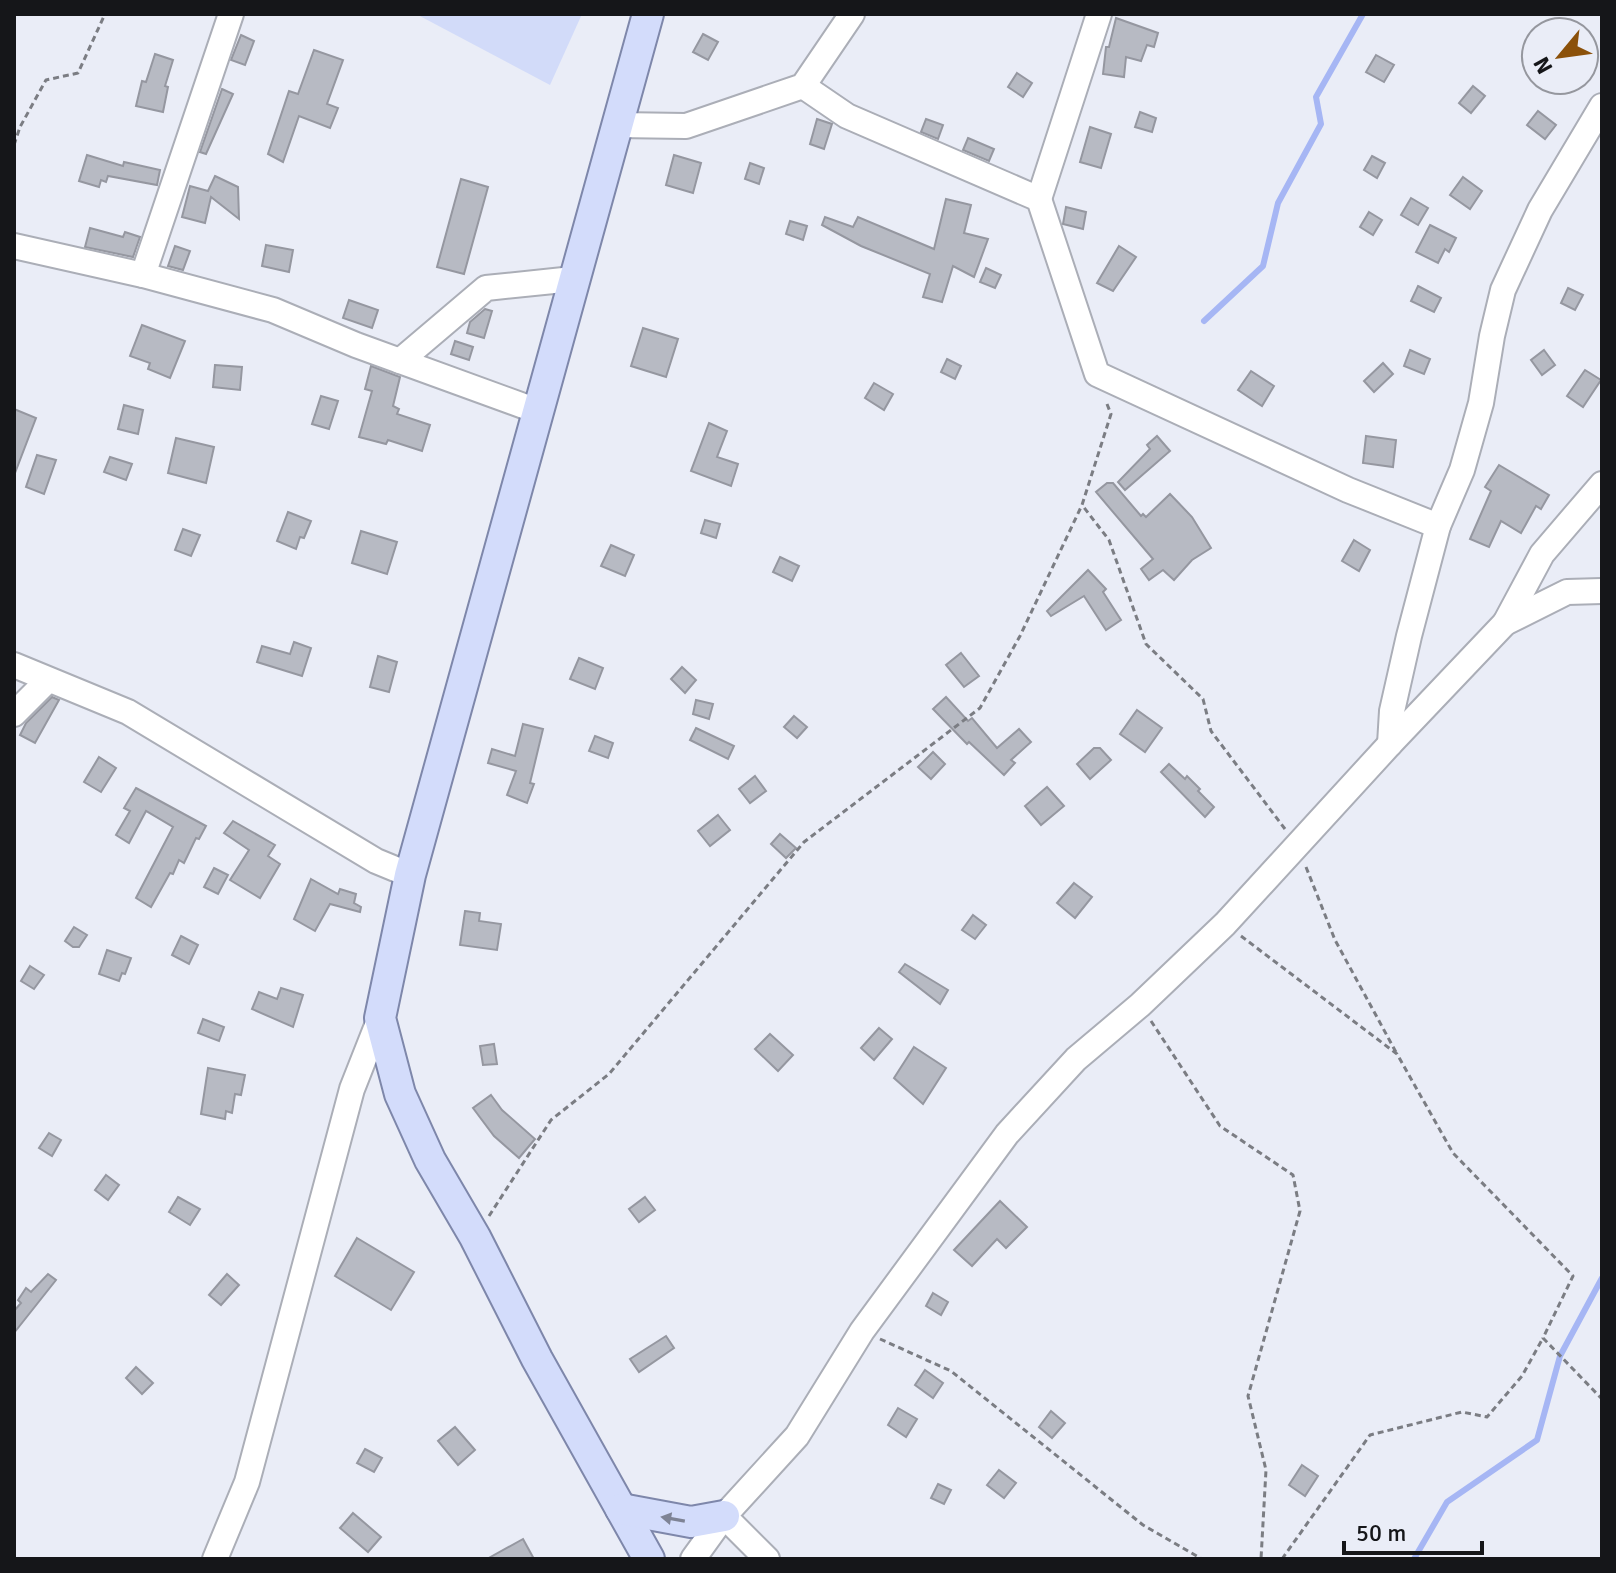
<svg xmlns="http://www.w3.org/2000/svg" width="1616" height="1573" font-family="Signika,sans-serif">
<rect width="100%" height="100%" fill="#eaedf7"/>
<polygon fill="#d2dbf9" points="416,14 582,14 550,85"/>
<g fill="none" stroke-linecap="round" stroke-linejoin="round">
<g stroke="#a6b6f4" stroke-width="6">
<polyline points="1204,321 1263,266 1278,203 1321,124 1316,97 1363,14"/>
<polyline points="1414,1559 1447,1502 1537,1440 1560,1356 1602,1278"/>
</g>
</g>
<g fill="#b7bac3" stroke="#9597a0" stroke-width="2">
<polygon points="1116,18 1158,33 1154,47 1147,45 1141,61 1126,57 1124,77 1103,74 1106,47 1109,47"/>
<polygon points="703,34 718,42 708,60 693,52"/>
<polygon points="241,35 254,41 245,65 231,60"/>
<polygon points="314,50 343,60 327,104 338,108 330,128 299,116 283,162 268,154 289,91 298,94"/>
<polygon points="155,54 173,60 165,86 168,87 163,112 136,106 142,81 146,82"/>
<polygon points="1376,55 1394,65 1384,82 1366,72"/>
<polygon points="1017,73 1032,83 1023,97 1008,87"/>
<polygon points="1473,86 1485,96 1471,113 1459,103"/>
<polygon points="222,89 233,94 206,154 200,152"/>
<polygon points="1538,111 1556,125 1545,139 1527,125"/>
<polygon points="1140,112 1156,118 1152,132 1135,127"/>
<polygon points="817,119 832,124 824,149 810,144"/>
<polygon points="926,119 943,125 938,139 921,132"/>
<polygon points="1090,127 1111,134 1101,168 1080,162"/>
<polygon points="968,138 994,149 989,161 963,150"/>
<polygon points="87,155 123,166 124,162 160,170 157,185 108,176 106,182 101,180 99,187 79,181"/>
<polygon points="674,155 701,163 693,193 666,185"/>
<polygon points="1372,156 1385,163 1377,178 1364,170"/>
<polygon points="750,163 764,168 759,184 745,179"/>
<polygon points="215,176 238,187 239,219 211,197 205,223 182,217 190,186 208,191"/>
<polygon points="1463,177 1482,191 1470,209 1450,195"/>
<polygon points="461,179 488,187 464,274 437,267"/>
<polygon points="1411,198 1428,208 1418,225 1401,215"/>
<polygon points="946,199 971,205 964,233 988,239 974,277 953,266 942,302 923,297 930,274 861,246 822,225 825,217 853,227 858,217 934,249"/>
<polygon points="1066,207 1086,212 1083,229 1063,224"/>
<polygon points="1369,212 1382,220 1373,235 1360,227"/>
<polygon points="790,221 807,226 803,240 786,234"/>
<polygon points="1430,225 1456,238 1449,252 1445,249 1438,263 1416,252"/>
<polygon points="90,228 123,237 125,232 140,237 133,257 85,247"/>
<polygon points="266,245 293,250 289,272 262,266"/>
<polygon points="175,246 190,251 183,270 168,266"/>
<polygon points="1119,246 1136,257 1113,291 1097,283"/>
<polygon points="986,268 1001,275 995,288 980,282"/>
<polygon points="1418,286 1441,298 1434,312 1411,301"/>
<polygon points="1568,288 1583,295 1575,310 1561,303"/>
<polygon points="349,300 378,310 372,328 343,318"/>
<polygon points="485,309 492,311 484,338 467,333 470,322"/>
<polygon points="142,325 185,341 170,378 148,369 150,363 130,356"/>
<polygon points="643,328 678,339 666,377 631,366"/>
<polygon points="455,341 473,347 469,360 451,354"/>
<polygon points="1410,350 1430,359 1424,374 1404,366"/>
<polygon points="1544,350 1555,365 1542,375 1531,360"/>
<polygon points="947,359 961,366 955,379 941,372"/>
<polygon points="1383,363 1393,374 1374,392 1364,381"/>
<polygon points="215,365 242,367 240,390 213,387"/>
<polygon points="371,366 400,377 393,406 399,409 397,414 430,425 422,451 388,440 386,444 359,437 372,391 365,389"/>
<polygon points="1585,370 1601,380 1583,407 1567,396"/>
<polygon points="1251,371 1274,386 1262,406 1238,390"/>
<polygon points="874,383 893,394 884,410 865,398"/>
<polygon points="321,396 338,401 329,429 312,424"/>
<polygon points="124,405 143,410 138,434 118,429"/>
<polygon points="14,409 36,418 15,473 14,472"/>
<polygon points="709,423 727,431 717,457 738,464 731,486 691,471"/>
<polygon points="1157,436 1170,451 1125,490 1118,482 1150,449 1147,445"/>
<polygon points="1366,436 1396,440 1393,467 1363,463"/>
<polygon points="176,438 214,447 206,483 168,473"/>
<polygon points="37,455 56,460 44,494 26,487"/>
<polygon points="110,457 132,464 126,480 104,472"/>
<polygon points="1499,465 1549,495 1541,509 1536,506 1521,533 1501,521 1489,547 1470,539 1491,491 1485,487"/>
<polygon points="1107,483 1113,483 1141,516 1143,514 1146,517 1170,494 1192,517 1211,548 1192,560 1174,580 1163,570 1149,580 1141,569 1153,559 1096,492"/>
<polygon points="288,512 311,521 304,538 300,537 296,549 277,541"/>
<polygon points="705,520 720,524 716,538 701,533"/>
<polygon points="183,529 200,535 191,556 175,550"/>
<polygon points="361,531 397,542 387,574 352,563"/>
<polygon points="1354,540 1370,550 1359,571 1342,561"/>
<polygon points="611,545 634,555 625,576 601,566"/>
<polygon points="780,557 799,566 792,581 773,572"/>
<polygon points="1088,570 1106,589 1103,592 1121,620 1106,630 1084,596 1051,616 1047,611"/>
<polygon points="294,642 311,648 302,676 257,662 262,646 290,654"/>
<polygon points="961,653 979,676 964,687 946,665"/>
<polygon points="378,656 397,662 389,692 370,687"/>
<polygon points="579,658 603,668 595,689 570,679"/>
<polygon points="682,667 696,680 685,693 671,679"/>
<polygon points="52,697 59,700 35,743 20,735 26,723"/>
<polygon points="946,697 968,721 972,718 997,748 1019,729 1031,742 1011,760 1015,763 1004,775 969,742 967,744 933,709"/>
<polygon points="696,700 713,704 709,719 693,714"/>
<polygon points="1137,710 1162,728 1145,752 1120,734"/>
<polygon points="794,716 807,727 797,738 784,727"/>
<polygon points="523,724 543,729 530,783 534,784 527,803 507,795 516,771 488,763 492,749 515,756"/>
<polygon points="696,728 734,746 728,759 690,740"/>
<polygon points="595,736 613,743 608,758 589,751"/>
<polygon points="1094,748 1100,748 1111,760 1090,779 1077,764"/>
<polygon points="933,752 945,764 931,779 918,767"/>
<polygon points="99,757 116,768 101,792 84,782"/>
<polygon points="1169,764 1185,779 1187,776 1200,789 1198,791 1214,807 1205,817 1161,772"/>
<polygon points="755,776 766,791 750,803 739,789"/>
<polygon points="1047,787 1064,806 1041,825 1025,806"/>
<polygon points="136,788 206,826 199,839 196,838 184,863 179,860 173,874 170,873 151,907 136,898 173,827 146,811 129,843 116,835 130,811 124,808"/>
<polygon points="718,815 730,830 710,846 698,831"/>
<polygon points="233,821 275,845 268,856 280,864 260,898 230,880 249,850 224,833"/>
<polygon points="780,834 796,848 786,858 771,844"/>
<polygon points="214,868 228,875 218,894 204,887"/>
<polygon points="311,879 338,894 340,889 356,894 354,903 361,907 360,912 330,904 315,931 294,919"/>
<polygon points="1074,883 1092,897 1075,918 1057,903"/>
<polygon points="465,911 480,913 479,921 501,924 497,950 460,945"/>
<polygon points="973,915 986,925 975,939 962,930"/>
<polygon points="74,927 87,935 79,947 73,947 65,941"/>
<polygon points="181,936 198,945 189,964 172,955"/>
<polygon points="107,950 131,958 125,974 122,973 119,981 99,974"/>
<polygon points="905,964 948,990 940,1004 899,972"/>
<polygon points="30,966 44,975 34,989 21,981"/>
<polygon points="281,988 303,995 293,1027 252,1009 259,992 277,999"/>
<polygon points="203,1019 224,1027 219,1041 198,1033"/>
<polygon points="879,1028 892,1039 874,1060 861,1048"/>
<polygon points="770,1034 793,1055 778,1071 755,1049"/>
<polygon points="494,1044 497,1064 483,1065 480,1046"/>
<polygon points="914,1047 946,1068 923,1104 894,1078"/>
<polygon points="208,1068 245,1075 241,1095 235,1094 232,1113 226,1111 225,1119 201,1114"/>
<polygon points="491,1095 502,1110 535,1139 519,1158 494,1136 473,1108"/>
<polygon points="49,1133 61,1140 52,1156 39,1148"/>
<polygon points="106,1175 119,1185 108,1200 95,1190"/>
<polygon points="178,1197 200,1209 190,1225 169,1212"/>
<polygon points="645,1197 655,1210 639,1222 629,1209"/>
<polygon points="1000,1201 1027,1227 1006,1248 997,1239 972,1266 954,1250"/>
<polygon points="357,1238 414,1272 391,1310 335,1276"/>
<polygon points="48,1274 56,1280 14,1333 14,1311 21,1303 18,1300 26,1288 31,1292"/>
<polygon points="227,1274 239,1285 221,1305 209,1295"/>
<polygon points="933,1293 948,1302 941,1315 926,1306"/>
<polygon points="666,1336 674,1348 639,1372 630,1359"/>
<polygon points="136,1367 153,1383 142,1394 126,1378"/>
<polygon points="925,1370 943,1383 933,1398 915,1385"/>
<polygon points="898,1408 917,1419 906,1437 888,1425"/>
<polygon points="1051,1411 1065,1423 1052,1438 1039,1427"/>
<polygon points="455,1427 475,1450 458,1465 438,1441"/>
<polygon points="365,1449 382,1458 374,1472 357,1463"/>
<polygon points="1302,1465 1318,1476 1305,1496 1289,1485"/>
<polygon points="999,1470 1016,1483 1004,1498 987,1485"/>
<polygon points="938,1484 951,1490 944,1504 931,1498"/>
<polygon points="353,1513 381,1537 368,1552 340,1528"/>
<polygon points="523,1539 534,1559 487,1559"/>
</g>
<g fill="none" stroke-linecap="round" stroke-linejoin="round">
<defs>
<g id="minor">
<polyline points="803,86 847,116 1039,199 1097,374 1348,490 1438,526"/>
<polyline points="617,125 686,126 803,86 852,14"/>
<polyline points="1039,199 1099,14"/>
<polyline points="14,246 143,275 273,310 356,345 540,412"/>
<polyline points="143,275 231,14"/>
<polyline points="400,361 486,288 573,279"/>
<polyline points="1505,623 1542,554 1602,484"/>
<polyline points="14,665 128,712 376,861 410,875"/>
<polyline points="14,714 48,680"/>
<polyline points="1390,744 1392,711 1409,636 1438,526 1462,470 1481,403 1492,336 1503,290 1540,210 1602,106"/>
<polyline points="724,1516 767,1559"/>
<polyline points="215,1559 247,1482 352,1089 380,1018"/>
<polyline points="693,1559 724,1516 797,1436 862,1331 1007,1134 1076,1059 1140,1005 1225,924 1390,744 1505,623 1567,592 1602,591"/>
</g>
<g id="major">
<polyline points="648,14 410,875 380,1018 400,1094 430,1160 475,1237 537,1359 649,1559"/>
<polyline points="621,1509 691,1522 724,1516"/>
</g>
</defs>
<use href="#minor" stroke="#abaeb7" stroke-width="28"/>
<use href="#major" stroke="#7e87aa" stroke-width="34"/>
<g stroke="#7b7d83" stroke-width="3" stroke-dasharray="6 4" stroke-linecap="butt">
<polyline points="14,145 20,127 46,80 78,73 105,14"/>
<polyline points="1107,404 1111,414 1082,505 1109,540 1146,644 1203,699 1211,731 1285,829"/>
<polyline points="1306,867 1335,940 1397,1054"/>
<polyline points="1241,936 1397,1054 1453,1153 1573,1276 1543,1338 1602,1399"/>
<polyline points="1151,1021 1220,1126 1293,1175 1300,1211 1248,1396 1266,1470 1261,1559"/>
<polyline points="489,1216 551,1120 609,1074 804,842 980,708 1020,636 1082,505"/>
<polyline points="880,1339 951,1371 1143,1525 1202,1559"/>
<polyline points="1282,1559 1370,1435 1462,1412 1487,1417 1522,1376 1543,1338"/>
</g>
<use href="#minor" stroke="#fff" stroke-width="24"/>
<use href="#major" stroke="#d3dcfb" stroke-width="30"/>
</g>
<defs><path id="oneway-solid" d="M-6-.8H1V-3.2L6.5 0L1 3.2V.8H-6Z" transform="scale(2)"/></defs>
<use fill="#7e8395" href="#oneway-solid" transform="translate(673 1519) rotate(-170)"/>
<rect width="1616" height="1573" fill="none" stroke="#151619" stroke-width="32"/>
<g transform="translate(1560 56) rotate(241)"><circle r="38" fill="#eaedf7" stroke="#95979e" stroke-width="2"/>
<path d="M0-6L14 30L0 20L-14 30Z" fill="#8b510a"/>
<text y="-12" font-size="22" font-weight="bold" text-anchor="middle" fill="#151619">N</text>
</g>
<path d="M1344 1541v12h138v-12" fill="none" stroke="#151619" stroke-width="4"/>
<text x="1356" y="1541" font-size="24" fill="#151619" stroke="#eaedf7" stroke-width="6" paint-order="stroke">50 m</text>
</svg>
